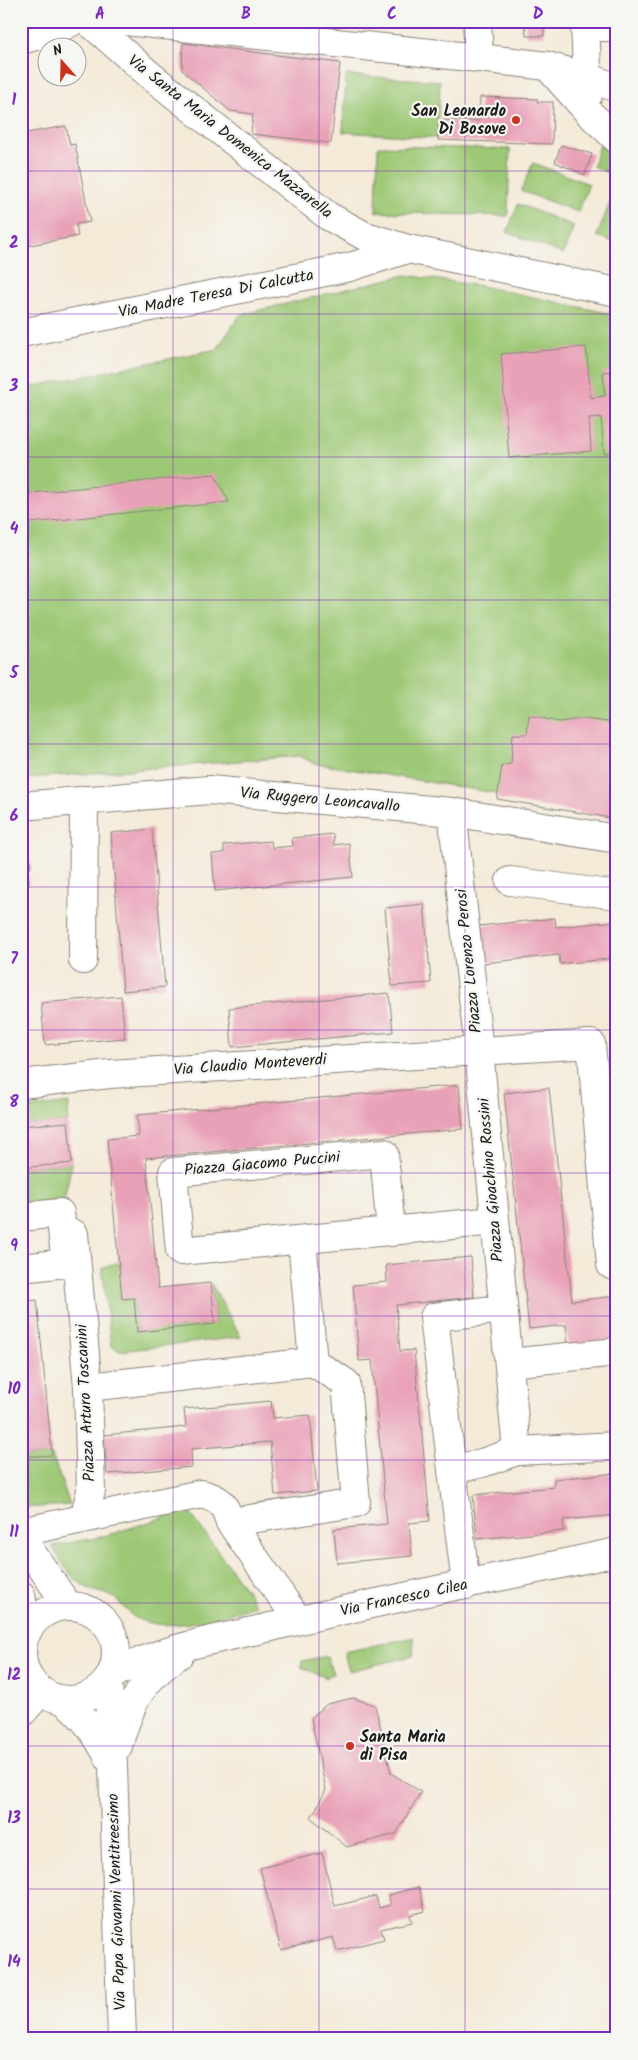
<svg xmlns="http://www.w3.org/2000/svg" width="638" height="2060" font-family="Kalam,sans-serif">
<rect width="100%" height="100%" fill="#f6f6f2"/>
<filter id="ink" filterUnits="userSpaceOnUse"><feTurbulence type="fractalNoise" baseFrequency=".02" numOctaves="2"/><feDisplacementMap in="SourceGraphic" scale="10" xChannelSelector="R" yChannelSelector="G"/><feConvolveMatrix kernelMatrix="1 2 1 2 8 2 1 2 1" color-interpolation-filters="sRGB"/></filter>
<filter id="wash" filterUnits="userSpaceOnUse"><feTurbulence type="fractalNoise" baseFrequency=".0096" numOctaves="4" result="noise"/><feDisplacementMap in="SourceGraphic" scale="20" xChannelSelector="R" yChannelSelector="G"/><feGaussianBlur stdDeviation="1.12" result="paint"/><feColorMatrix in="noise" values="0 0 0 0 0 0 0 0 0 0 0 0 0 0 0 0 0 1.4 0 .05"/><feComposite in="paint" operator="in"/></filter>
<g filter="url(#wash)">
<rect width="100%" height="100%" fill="#f4ead8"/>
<g fill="#9dc875" stroke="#5c7248">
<polygon points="346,75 440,81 437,138 343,132"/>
<polygon points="599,145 617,158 617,177 593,166"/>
<polygon points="378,146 510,149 508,216 376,212"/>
<polygon points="533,163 589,184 578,212 521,191"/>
<polygon points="614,192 617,193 617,243 597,236"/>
<polygon points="518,204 574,226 563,254 507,232"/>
<polygon points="405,275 481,286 617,315 617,813 313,763 300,756 21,779 21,389 217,349 240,315"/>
<polygon points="69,1103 68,1122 21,1126 21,1109"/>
<polygon points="72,1163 64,1200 21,1204 21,1168"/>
<polygon points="119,1262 134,1298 137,1331 215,1324 211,1283 241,1337 120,1351 111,1346 102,1268"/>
<polygon points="52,1455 70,1505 21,1508 21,1457"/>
<path d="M188,1510L249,1594L255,1606C222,1616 173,1633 140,1620C126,1614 121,1601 111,1596C104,1592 96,1592 89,1589C72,1580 61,1563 53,1546L101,1537Z"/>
<polygon points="414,1637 413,1656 349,1671 344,1652"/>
<polygon points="327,1656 333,1674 327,1678 301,1667 302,1661"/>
</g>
<g id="blocks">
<g fill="#e9a1b7">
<polygon points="525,21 544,21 544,36 526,36"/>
<polygon points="183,43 340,63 331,143 251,134 253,114 230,111 182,70"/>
<polygon points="480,97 538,99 537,102 553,102 552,144 438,140 439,120 479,121"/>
<polygon points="66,126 70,145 75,144 90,222 76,224 78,236 26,246 24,235 21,236 21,134"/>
<polygon points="561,145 592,154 585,175 555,162"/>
<polygon points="586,347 591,398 605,396 603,372 617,371 617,452 604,453 601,417 589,418 591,451 509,458 501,354"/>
<polygon points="214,474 229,502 21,524 21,494"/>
<polygon points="529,715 559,722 583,719 617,723 617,819 497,799 502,765 511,764 513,734 527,734"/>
<polygon points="152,829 165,987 123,991 111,833"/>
<polygon points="333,834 334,845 349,843 353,877 215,891 212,854 224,853 224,845 271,841 272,848 293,846 292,838"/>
<polygon points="29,854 31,868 27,869 29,884 21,885 21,855"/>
<polygon points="424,904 431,983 392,986 385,908"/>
<polygon points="555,918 556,927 617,921 617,958 560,964 559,955 483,963 479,926"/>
<polygon points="389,993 393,1032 232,1047 229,1008"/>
<polygon points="121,996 125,1038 45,1045 41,1003"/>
<polygon points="459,1085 463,1129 146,1158 158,1288 211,1283 215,1324 137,1332 134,1298 122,1299 107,1139 139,1136 137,1115"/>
<polygon points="549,1088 572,1301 617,1296 617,1342 568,1347 566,1325 529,1329 504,1093"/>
<polygon points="68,1122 72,1163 21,1168 21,1126"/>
<polygon points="471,1257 474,1297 396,1305 400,1351 414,1350 430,1521 409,1523 412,1556 337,1563 334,1529 387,1524 372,1360 359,1361 353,1285 387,1282 386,1265"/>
<polygon points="37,1300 52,1455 21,1457 21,1302"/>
<polygon points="271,1401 273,1418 310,1415 317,1491 275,1495 270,1442 191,1449 192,1467 107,1474 104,1435 186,1427 184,1409"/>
<polygon points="617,1473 617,1515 563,1520 564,1531 477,1539 473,1495 554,1487 554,1479"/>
<polygon points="353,1698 375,1705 391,1773 421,1792 396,1834 347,1847 311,1818 326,1790 311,1718 327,1704"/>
<polygon points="322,1853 335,1906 376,1896 379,1908 391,1905 388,1895 419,1887 425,1911 410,1915 412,1922 381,1929 384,1939 337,1951 333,1937 281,1950 260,1868"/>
</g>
</g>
</g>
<g filter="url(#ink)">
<use href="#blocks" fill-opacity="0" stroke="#88837a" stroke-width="1"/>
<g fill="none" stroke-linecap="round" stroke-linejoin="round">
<defs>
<g id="minor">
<polyline points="88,21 151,76 328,216 363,235 408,249 617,292"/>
<polyline points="125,21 479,58 547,66 587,77 617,88"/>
<polyline points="477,21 479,58"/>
<polyline points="585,21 588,95"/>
<polyline points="585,27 617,27"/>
<polyline points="21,40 54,31 73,21"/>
<polyline points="547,66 589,113 617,139"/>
<polyline points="21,333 350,267 408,249"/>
<polyline points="21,806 209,790 452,812 617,839"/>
<polyline points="452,812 479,1050 517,1451 482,1463 452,1470 466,1585"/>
<polyline points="510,881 617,895"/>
<polyline points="83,960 84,800"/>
<polyline points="21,1084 110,1074 591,1044 611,1265 617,1265"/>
<polyline points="21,1217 60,1213 66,1263 21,1268"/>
<polyline points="391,1232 384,1153 173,1172 180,1251 495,1221"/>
<polyline points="63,1235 74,1234 88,1387 91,1491 84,1518"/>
<polyline points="302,1240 313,1362"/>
<polyline points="509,1363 617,1352"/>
<polyline points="88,1387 313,1362"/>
<polyline points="517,1451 617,1446"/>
<polyline points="452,1470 434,1317 503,1309"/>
<polyline points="230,1522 356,1503 346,1383 313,1362"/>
<path d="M21,1532L201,1494C222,1500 223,1501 230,1522L298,1620"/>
<polyline points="21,1537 68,1606"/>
<polyline points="21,1595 27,1632"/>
<polyline points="21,1655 22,1654"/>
<polyline points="21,1714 41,1691"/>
</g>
<g id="major">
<circle cx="69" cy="1653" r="47"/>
<path d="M112,1675C160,1648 218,1639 271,1627C386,1599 502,1577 617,1552"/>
<polyline points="108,1681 113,1766 122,2039"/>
<path d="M63,1700C85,1717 98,1736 110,1760"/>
<path d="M118,1746C131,1701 140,1682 180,1654"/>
</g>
</defs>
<use href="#minor" stroke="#88837a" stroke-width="30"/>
<use href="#major" stroke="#88837a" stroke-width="30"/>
<use href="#minor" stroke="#fff" stroke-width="28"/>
<use href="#major" stroke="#fff" stroke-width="28"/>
</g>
</g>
<path fill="none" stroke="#7b2cbf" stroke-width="1" stroke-opacity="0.55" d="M173,21V2039M319,21V2039M465,21V2039M21,171H617M21,314H617M21,457H617M21,600H617M21,744H617M21,887H617M21,1030H617M21,1173H617M21,1316H617M21,1460H617M21,1603H617M21,1746H617M21,1889H617"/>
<g fill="#c8321e" stroke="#f6f6f2" stroke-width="2">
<circle cx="516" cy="120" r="5"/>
<circle cx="350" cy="1746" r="5"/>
</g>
<g text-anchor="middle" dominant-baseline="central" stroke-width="4.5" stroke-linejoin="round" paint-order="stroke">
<g font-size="16" font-weight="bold" fill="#1c1c1c" stroke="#f6f6f2" text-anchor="end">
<text x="506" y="111">San Leonardo<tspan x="506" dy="18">Di Bosove</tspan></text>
<text x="360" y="1737" text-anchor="start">Santa Maria<tspan x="360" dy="18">di Pisa</tspan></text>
</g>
<g font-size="16" fill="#1c1c1c" stroke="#f6f6f2">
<text transform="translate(230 137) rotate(38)">Via Santa Maria Domenica Mazzarella</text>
<text transform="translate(216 294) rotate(-11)">Via Madre Teresa Di Calcutta</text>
<text transform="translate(320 800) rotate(5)">Via Ruggero Leoncavallo</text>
<text transform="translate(469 961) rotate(-96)">Piazza Lorenzo Perosi</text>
<text transform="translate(250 1065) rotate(-4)">Via Claudio Monteverdi</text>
<text transform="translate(262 1164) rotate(-5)">Piazza Giacomo Puccini</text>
<text transform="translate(491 1180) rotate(-95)">Piazza Gioachino Rossini</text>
<text transform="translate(86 1403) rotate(-93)">Piazza Arturo Toscanini</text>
<text transform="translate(404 1598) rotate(-12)">Via Francesco Cilea</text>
<text transform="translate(117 1902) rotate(-92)">Via Papa Giovanni Ventitreesimo</text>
</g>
</g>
<rect width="638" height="2060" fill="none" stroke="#f6f6f2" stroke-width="55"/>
<g transform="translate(62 62) rotate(340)"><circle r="24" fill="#f6f6f2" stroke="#9f9f9c"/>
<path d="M0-4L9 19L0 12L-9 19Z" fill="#c8321e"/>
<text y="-8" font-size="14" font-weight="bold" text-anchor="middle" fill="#1c1c1c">N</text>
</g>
<rect x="28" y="28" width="582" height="2004" fill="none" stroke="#7b2cbf" stroke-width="2"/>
<g font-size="16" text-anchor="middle" font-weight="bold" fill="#7b2cbf">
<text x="100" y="19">A</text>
<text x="246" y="19">B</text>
<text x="392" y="19">C</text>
<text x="538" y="19">D</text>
<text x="14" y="105">1</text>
<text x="14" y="248">2</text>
<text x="14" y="391">3</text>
<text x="14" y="534">4</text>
<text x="14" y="678">5</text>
<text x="14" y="821">6</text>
<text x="14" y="964">7</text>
<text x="14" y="1107">8</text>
<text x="14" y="1251">9</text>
<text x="14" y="1394">10</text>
<text x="14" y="1537">11</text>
<text x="14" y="1680">12</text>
<text x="14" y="1823">13</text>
<text x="14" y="1967">14</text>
</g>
</svg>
